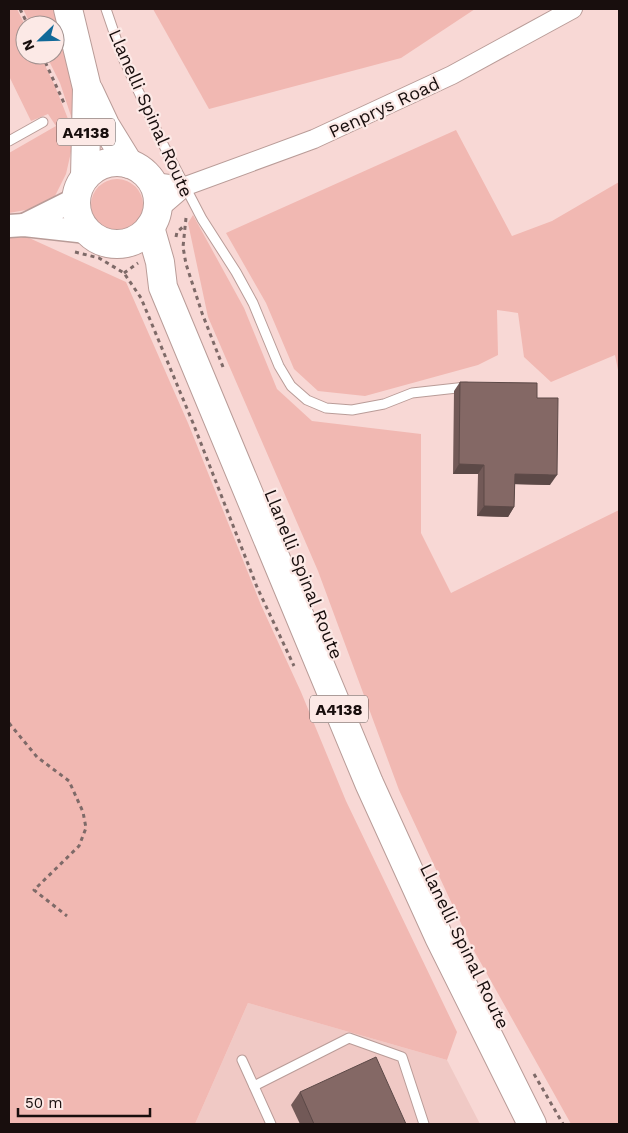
<svg xmlns="http://www.w3.org/2000/svg" width="628" height="1133" font-family="'Work Sans',sans-serif">
<rect width="100%" height="100%" fill="#f8d8d5"/>
<polygon fill="#f0c9c5" points="248,1003 447,1060 480,1124 195,1124"/>
<g fill="#f1b8b2">
<polygon points="9,9 17,9 25,25 25,55 40,55 55,86 70,124 73,143 66,174 54,198 31,209 9,213 9,153 56,126 48,114 31,121 9,76"/>
<polygon points="23,9 53,9 65,49 76,101 73,122 60,83 46,55 55,55 55,25 31,25"/>
<polygon points="153,9 475,9 401,58 209,109"/>
<polygon points="456,130 512,236 552,221 619,182 619,375 615,355 551,382 524,357 518,313 497,310 498,355 478,365 365,396 318,391 294,369 266,303 226,233"/>
<circle cx="117" cy="205" r="26"/>
<polygon points="193,215 244,308 277,389 312,421 421,434 421,533 451,593 619,510 619,1124 571,1124 473,949 399,790 318,571 208,317 188,223"/>
<polygon points="27,237 126,282 188,423 261,605 301,692 346,801 457,1032 447,1060 248,1003 195,1124 9,1124 9,238"/>
</g>
<g fill="none" stroke-linecap="round" stroke-linejoin="round">
<defs>
<g id="service">
<polyline points="106,9 122,56 163,144 202,219 236,272 253,303 279,366 291,386 307,400 326,408 352,410 384,404 412,393 466,387"/>
<polyline points="9,141 43,122"/>
<polyline points="242,1060 271,1124"/>
<polyline points="254,1086 349,1038 402,1057 424,1124"/>
</g>
<g id="minor">
<polyline points="153,182 186,186"/>
<polyline points="157,211 186,186 314,139 452,75 573,9"/>
</g>
<g id="tertiary">
<polyline points="24,225 76,199"/>
<polyline points="9,226 24,225 87,232"/>
</g>
<g id="trunk">
<polyline points="68,9 87,88 85,177"/>
<polyline points="89,91 105,125 129,164"/>
<circle cx="117" cy="203" r="41"/>
<polyline points="150,227 160,262 163,287 369,783 439,937 532,1124"/>
</g>
</defs>
<use href="#service" stroke="#b99c98" stroke-width="11"/>
<use href="#minor" stroke="#b99c98" stroke-width="20"/>
<use href="#tertiary" stroke="#b99c98" stroke-width="25"/>
<use href="#trunk" stroke="#b99c98" stroke-width="30"/>
<g stroke="#7e6a68" stroke-width="3" stroke-dasharray="4 4" stroke-linecap="butt">
<polyline points="20,9 28,25"/>
<polyline points="42,55 64,103"/>
<polyline points="186,218 183,247 186,264 202,313 223,367"/>
<polyline points="176,237 177,232 184,226"/>
<polyline points="75,252 99,258 124,273 141,298 193,423 257,587 294,666"/>
<polyline points="124,273 138,263"/>
<polyline points="9,723 37,757 69,781 83,812 86,828 79,846 34,890 67,916"/>
<polyline points="534,1074 563,1124"/>
</g>
<use href="#service" stroke="#fff" stroke-width="9"/>
<use href="#minor" stroke="#fff" stroke-width="18"/>
<use href="#tertiary" stroke="#fff" stroke-width="22"/>
<use href="#trunk" stroke="#fff" stroke-width="28"/>
</g>
<g fill="#725957">
<polygon points="460,382 537,398 550,485 515,484 514,507 508,517 477,516 478,474 453,474 454,391"/>
<polygon points="300,1092 406,1124 300,1124 291,1105"/>
</g>
<g fill="#5c4947">
<polygon points="459,464 484,465 478,474 453,474"/>
<polygon points="515,474 557,475 550,485 508,484"/>
<polygon points="484,506 514,507 508,517 477,516"/>
</g>
<g fill="#846865" stroke="#5c4947">
<polygon points="460,382 537,383 537,398 558,398 557,475 515,474 514,507 484,506 484,465 459,464"/>
<polygon points="376,1057 406,1124 314,1124 300,1092"/>
</g>
<g text-anchor="middle" dominant-baseline="central" stroke-width="4.5" stroke-linejoin="round" paint-order="stroke">
<g fill="#fce9e6" stroke="#5c504e" stroke-width="1">
<rect x="57" y="118.5" width="58" height="27" rx="4"/>
<rect x="310" y="695.5" width="58" height="27" rx="4"/>
</g>
<g font-size="16" font-weight="bold" fill="#180e0d">
<text x="86" y="132">A4138</text>
<text x="339" y="709">A4138</text>
</g>
<g font-size="18" fill="#180e0d" stroke="#fce9e6">
<text transform="translate(384 107) rotate(-25)">Penprys Road</text>
<text transform="translate(151 113) rotate(66)">Llanelli Spinal Route</text>
<text transform="translate(304 574) rotate(68)">Llanelli Spinal Route</text>
<text transform="translate(465 946) rotate(64)">Llanelli Spinal Route</text>
</g>
</g>
<rect width="628" height="1133" fill="none" stroke="#180e0d" stroke-width="20"/>
<g transform="translate(40 40) rotate(247)"><circle r="24" fill="#fce9e6" stroke="#a1918f"/>
<path d="M0-4L9 19L0 12L-9 19Z" fill="#116999"/>
<text y="-8" font-size="14" font-weight="bold" text-anchor="middle" fill="#180e0d">N</text>
</g>
<path d="M18 1108v8h132v-8" fill="none" stroke="#180e0d" stroke-width="2.5"/>
<text x="25" y="1108" font-size="15" fill="#180e0d" stroke="#fce9e6" stroke-width="4" paint-order="stroke">50 m</text>
</svg>
